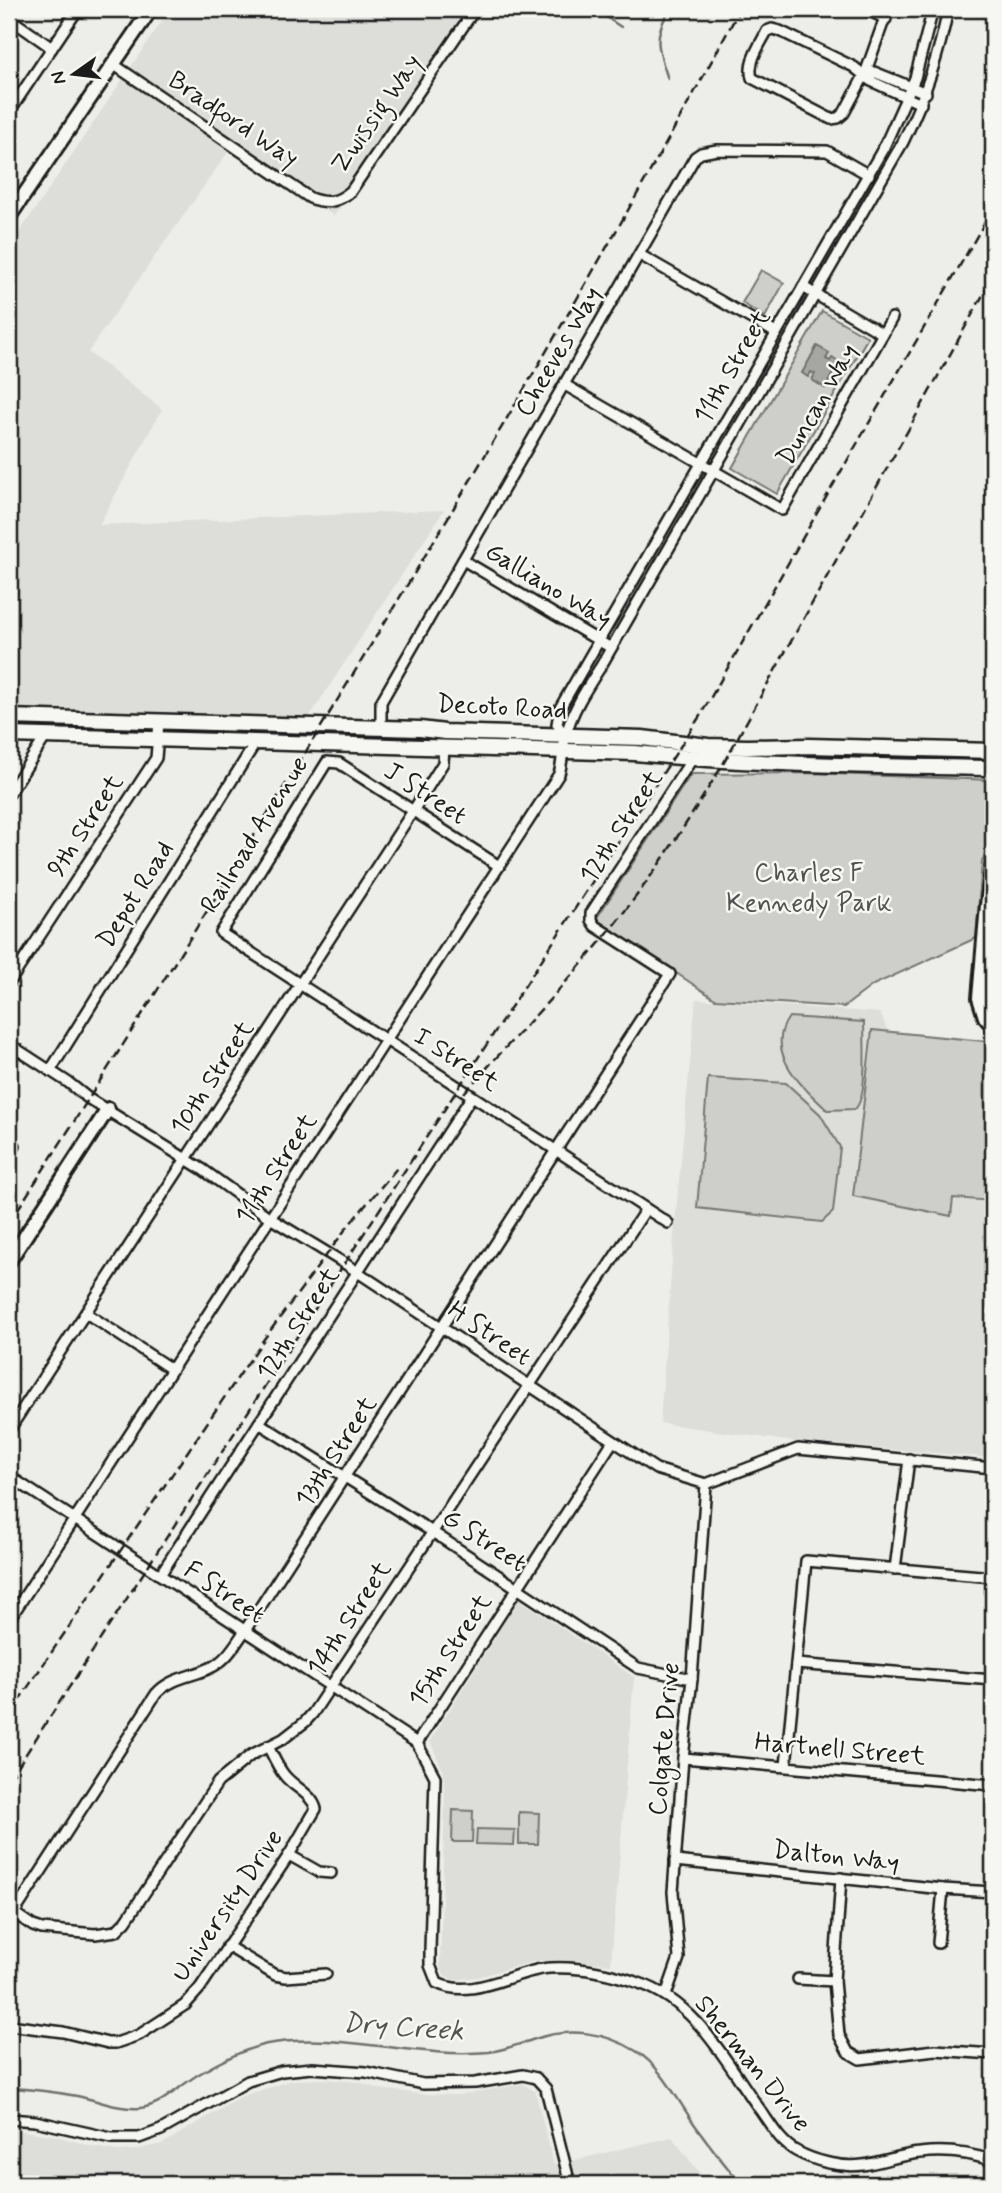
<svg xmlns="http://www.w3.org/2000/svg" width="1002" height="2193" font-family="Mynerve,sans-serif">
<rect width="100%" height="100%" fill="#edede9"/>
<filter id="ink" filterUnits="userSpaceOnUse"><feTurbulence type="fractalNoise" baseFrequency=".0143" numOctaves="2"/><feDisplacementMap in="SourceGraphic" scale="14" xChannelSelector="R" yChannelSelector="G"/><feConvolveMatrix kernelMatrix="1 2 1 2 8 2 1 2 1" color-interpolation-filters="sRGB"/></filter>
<g filter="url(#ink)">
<g fill="#ddddda">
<polygon points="170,9 480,9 334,216 230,149 88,352 162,409 99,525 444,510 306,722 9,714 9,248"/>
<polygon points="696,999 880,1013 888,1031 993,1040 993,1458 788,1441 660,1423 674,1234"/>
<polygon points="519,1599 634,1677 611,1964 560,1960 536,1961 477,1977 453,1980 444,1975 440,1966 445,1796 443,1771 430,1741"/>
<polygon points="324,2079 359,2082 379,2089 422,2094 459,2095 522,2084 535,2091 554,2165 672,2137 708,2184 9,2184 9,2129 57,2136 94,2147 117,2151 134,2150 162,2144 242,2096 293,2080"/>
</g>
<g fill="#cececb" stroke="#757574" stroke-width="2">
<polygon points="761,270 784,283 765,317 742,303"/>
<polygon points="822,311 868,337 777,494 732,468"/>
<polygon points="808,773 993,780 993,835 982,862 976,938 873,985 844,1007 715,999 596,919 691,774"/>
<path d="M789,1017L864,1022C864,1041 868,1098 855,1109L827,1110C803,1087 763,1053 789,1017Z"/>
<polygon points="872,1030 993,1042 993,1201 953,1198 951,1216 853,1196"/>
<polygon points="708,1078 786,1083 820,1114 840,1147 833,1212 822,1222 697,1208"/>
<polygon points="453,1810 473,1811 472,1842 452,1842"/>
<polygon points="519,1812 539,1813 538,1844 519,1844"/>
<polygon points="477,1829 515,1830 514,1845 476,1844"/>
</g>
<polygon fill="#a6a6a3" stroke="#6f6f6d" stroke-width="2" points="817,346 829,353 826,359 830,361 832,358 839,362 825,388 812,380 815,374 811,372 808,377 802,373"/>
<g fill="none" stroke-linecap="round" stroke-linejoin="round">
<g stroke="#6f6f6d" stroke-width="2.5">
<polyline points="594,9 621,27"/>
<path d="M668,79C658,49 652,37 670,9"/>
<path d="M9,2088C32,2089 55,2092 77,2096C97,2100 119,2110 140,2108C162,2106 180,2085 199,2074C219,2062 243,2049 267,2044C341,2031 414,2059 489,2052C505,2050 519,2044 535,2039C569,2027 605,2032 636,2051C663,2068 677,2100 695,2125C710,2146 725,2165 741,2184"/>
</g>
<defs>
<g id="street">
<polyline points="866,9 886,19"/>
<path d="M888,9L865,74L844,113L838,118L831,119L752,78C747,62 760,45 767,31L772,29L780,31L854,67L871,81L921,104"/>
<polyline points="9,18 52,48"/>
<path d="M113,64L310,198C326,204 337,203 351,191L475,9"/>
<polyline points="865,74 874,72 926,93"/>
<polyline points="9,112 78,9"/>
<polyline points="640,255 776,333"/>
<polyline points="803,287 883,334"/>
<polyline points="565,385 782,510 892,318"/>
<polyline points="463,560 611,648"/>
<polyline points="381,728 381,702 695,157 701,153 717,150 827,151 869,175"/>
<polyline points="565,736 557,724 560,708 884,147 915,78 933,9"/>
<polyline points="9,794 46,736"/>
<polyline points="499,866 339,763 327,762 221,933 668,1223"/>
<polyline points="9,983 156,758 159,722"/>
<polyline points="9,1044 69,1083 89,1099 202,1169 270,1218 344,1263 656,1469 706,1484 798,1449 993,1468"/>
<polyline points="50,1071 256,742"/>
<polyline points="9,1156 15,1146"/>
<polyline points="86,1313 171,1369"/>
<polyline points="259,1423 431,1531 638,1668 692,1679"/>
<polyline points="9,1430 413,811 443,763 444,747"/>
<path d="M9,1476L417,1743L435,1777L430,1950V1965L437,1983C473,2001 514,1970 550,1968C581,1966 610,1973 639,1983C697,2002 727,2064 761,2111C771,2125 780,2142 796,2151C814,2161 841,2168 863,2165C882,2162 900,2155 920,2153C944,2150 970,2153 993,2161"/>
<polyline points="895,1569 909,1459"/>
<polyline points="160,1575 472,1096"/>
<path d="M9,1620L559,774C563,761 562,748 566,735C572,710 587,688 601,666L903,142C924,99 939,56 948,9"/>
<polyline points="796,1664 993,1680"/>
<polyline points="417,1743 613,1441"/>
<polyline points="683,1758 993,1785"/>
<polyline points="786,1766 806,1561 993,1577"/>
<polyline points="289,1855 319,1872 331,1873"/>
<polyline points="675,1861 943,1889 993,1892"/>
<polyline points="841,1878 834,1981 839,2035 848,2052 860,2059 935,2050 993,2054"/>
<polyline points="14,1913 33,1926 42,1929 95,1934 116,1931 126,1921 218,1782 251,1755 283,1739 305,1722 313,1713 646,1209"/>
<path d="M9,1921L156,1694C171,1677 192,1677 210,1668C226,1661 235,1645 244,1632L670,974L595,926L591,920V913L692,759"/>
<polyline points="938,1943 943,1889"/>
<polyline points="227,1946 275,1975 286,1977 326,1974"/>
<polyline points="798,1979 834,1981"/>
<polyline points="666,1995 679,1958 673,1892 683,1758 692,1679 706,1484"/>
<path d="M9,2025L63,2032L108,2043H116L139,2035L185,2005L200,1988L289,1855L316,1809C312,1794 295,1788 285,1776C278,1768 273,1756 268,1746"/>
<polyline points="9,2119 35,2121 111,2138 139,2138 161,2130 248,2081 282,2071 312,2068 366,2072 423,2084 475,2083 523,2075 536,2078 546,2089 570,2184"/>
</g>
<g id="secondary">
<polyline points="9,217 151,9"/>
<polyline points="993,862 987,905 979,998 985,1017 993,1026"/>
<polyline points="9,1261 108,1109"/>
</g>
<g id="primary">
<polyline points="9,717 420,729 445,732 642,738 708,746 747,747 809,746 993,751"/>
<path d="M9,735L635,753C755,765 874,766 993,768"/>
</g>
</defs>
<use href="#street" stroke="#1c1c1c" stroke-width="14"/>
<use href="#secondary" stroke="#1c1c1c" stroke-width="18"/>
<use href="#primary" stroke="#1c1c1c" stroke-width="19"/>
<use href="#street" stroke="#f6f6f2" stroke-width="9"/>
<use href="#secondary" stroke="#f6f6f2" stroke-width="12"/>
<use href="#primary" stroke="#f6f6f2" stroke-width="14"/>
<g stroke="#1c1c1c" stroke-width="2.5" stroke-dasharray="10 5" stroke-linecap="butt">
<path d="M464,1093C518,1033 575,976 624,912C660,866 691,816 722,766L993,277"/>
<path d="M9,1223C167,978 321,730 471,479C563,324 654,168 740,9"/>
<polyline points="9,1715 264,1339 348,1226 397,1168"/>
<polyline points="9,1780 700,716 993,208"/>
</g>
</g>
</g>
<g text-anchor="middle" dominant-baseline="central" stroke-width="5" stroke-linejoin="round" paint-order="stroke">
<g font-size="26" fill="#1c1c1c" stroke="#f6f6f2">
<text transform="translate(377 114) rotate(-55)">Zwissig Way</text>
<text transform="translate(233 120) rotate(34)">Bradford Way</text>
<text transform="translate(559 352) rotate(-60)">Cheeves Way</text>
<text transform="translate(733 367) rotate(-60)">11th Street</text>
<text transform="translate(818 405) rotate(-60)">Duncan Way</text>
<text transform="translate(548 586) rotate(31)">Galliano Way</text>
<text transform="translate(502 708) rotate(3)">Decoto Road</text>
<text transform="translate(425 794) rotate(33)">J Street</text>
<text transform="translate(86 826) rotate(-57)">9th Street</text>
<text transform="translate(622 827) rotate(-57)">12th Street</text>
<text transform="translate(255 835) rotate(-58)">Railroad Avenue</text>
<text transform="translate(136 895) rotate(-58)">Depot Road</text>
<text transform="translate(456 1060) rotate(33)">I Street</text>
<text transform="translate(213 1078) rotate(-57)">10th Street</text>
<text transform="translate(277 1169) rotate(-57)">11th Street</text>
<text transform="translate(299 1324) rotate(-57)">12th Street</text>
<text transform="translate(489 1334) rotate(34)">H Street</text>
<text transform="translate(337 1452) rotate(-57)">13th Street</text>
<text transform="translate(484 1541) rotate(33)">G Street</text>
<text transform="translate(224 1593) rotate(34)">F Street</text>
<text transform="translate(350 1619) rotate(-57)">14th Street</text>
<text transform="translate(451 1651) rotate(-57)">15th Street</text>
<text transform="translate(665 1739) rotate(-85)">Colgate Drive</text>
<text transform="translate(840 1750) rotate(5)">Hartnell Street</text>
<text transform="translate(836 1857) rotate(6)">Dalton Way</text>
<text transform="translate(228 1906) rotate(-56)">University Drive</text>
<text transform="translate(752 2064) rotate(51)">Sherman Drive</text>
</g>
<g font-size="26" fill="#515151" stroke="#f6f6f2">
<text x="809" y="874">Charles F<tspan x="809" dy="30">Kennedy Park</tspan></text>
</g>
<g font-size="28" font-style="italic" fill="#535352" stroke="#f6f6f2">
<text transform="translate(403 2028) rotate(4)">Dry Creek</text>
</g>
</g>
<rect width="1002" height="2193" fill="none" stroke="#f6f6f2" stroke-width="35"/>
<rect x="18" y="18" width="967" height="2158" fill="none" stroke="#1c1c1c" stroke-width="2.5" filter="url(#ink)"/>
<g transform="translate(74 74) rotate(256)" stroke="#f6f6f2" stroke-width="5" paint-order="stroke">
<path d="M0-5L12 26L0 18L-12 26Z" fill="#1c1c1c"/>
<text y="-10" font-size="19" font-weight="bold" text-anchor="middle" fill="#1c1c1c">N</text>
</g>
</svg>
